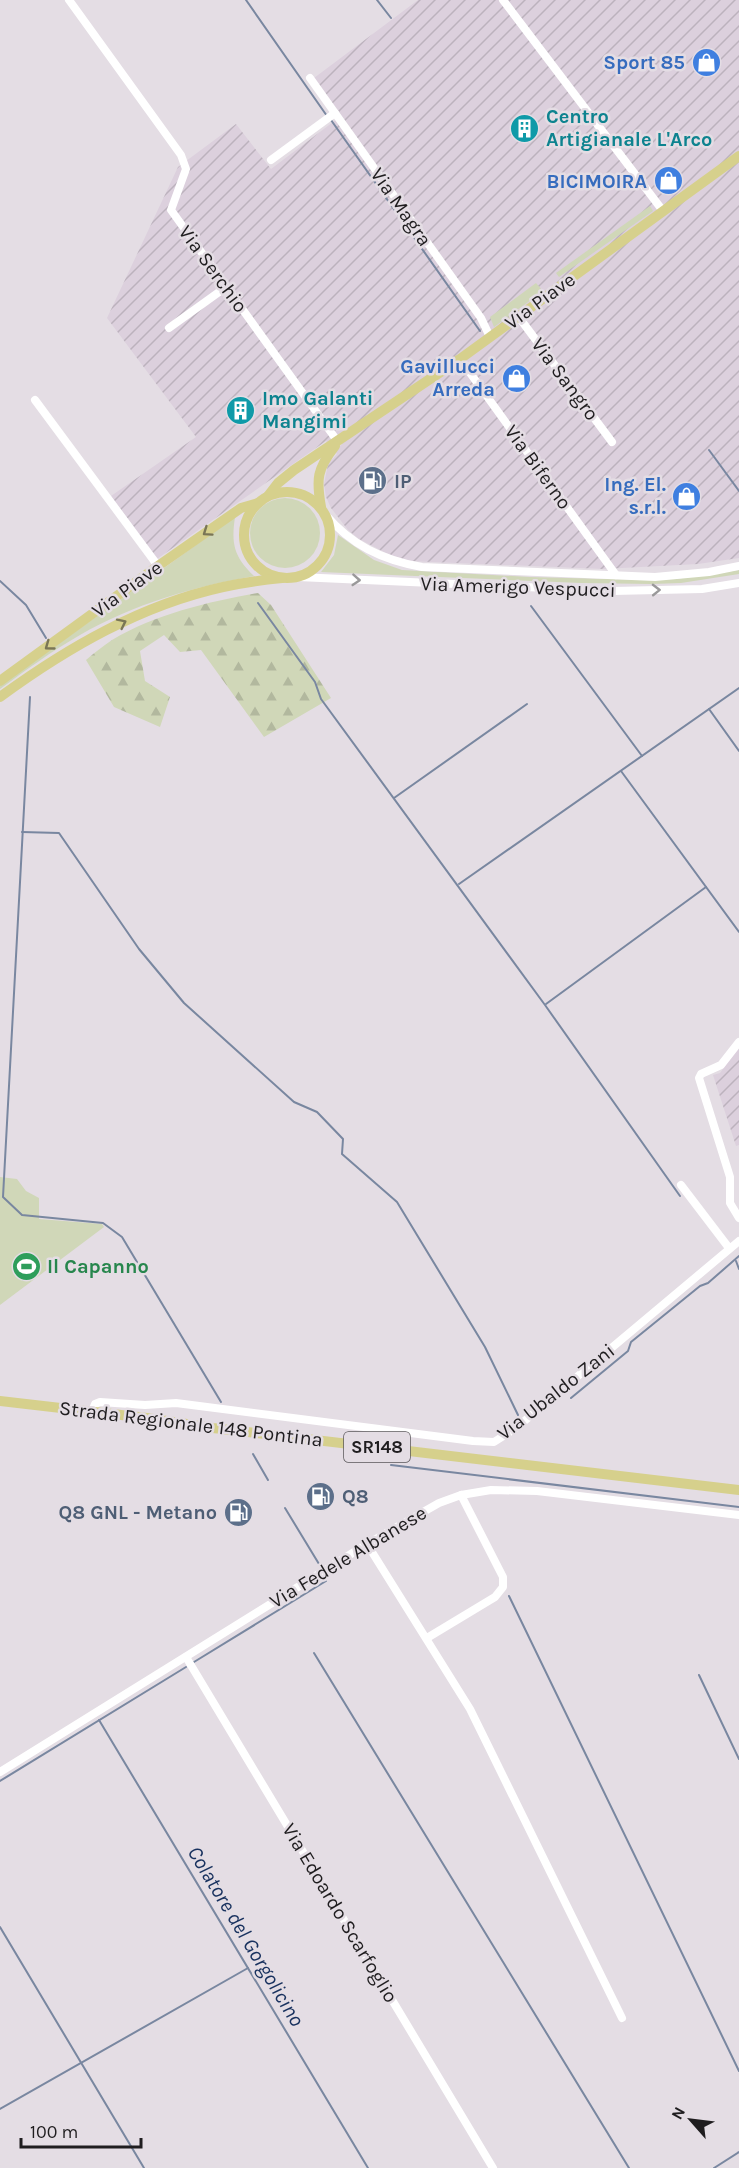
<svg xmlns="http://www.w3.org/2000/svg" width="739" height="2168" font-family="Karla,sans-serif">
<defs>
<pattern id="industrial-furrows" width="10" height="10" patternUnits="userSpaceOnUse" patternTransform="scale(1.5)"><rect width="10" height="10" fill="#dcd0dd"/><path d="M-1 1l2-2M0 10L10 0M9 11l2-2" fill="none" stroke="#bcb2bd"/></pattern>
<pattern id="forest-firs" width="22" height="20" patternUnits="userSpaceOnUse" patternTransform="scale(1.5)"><rect width="22" height="20" fill="#d0d7b8"/><path d="M5 1l3.5 6h-7zM16 11l3.5 6h-7z" fill="#b2b89e"/></pattern>
</defs>
<rect width="100%" height="100%" fill="#e4dde4"/>
<g fill="url(#industrial-furrows)">
<polygon points="418,0 739,0 739,558 698,564 603,569 408,561 386,553 359,539 348,530 331,508 326,497 324,484 328,464 337,454 326,441 157,559 111,496 196,437 107,318 178,167 236,124 271,169 341,116 314,78"/>
<polygon points="739,1047 739,1145 736,1146 713,1075 720,1073"/>
</g>
<g fill="#d0d7b8">
<polygon points="650,206 653,211 559,277 556,273"/>
<polygon points="536,283 543,291 494,327 490,317"/>
<circle cx="285" cy="533" r="35"/>
<path d="M235,517C231,544 234,557 254,576C193,587 134,604 80,635C52,651 26,670 0,689V686Z"/>
<polygon points="338,535 374,560 402,570 530,577 645,580 676,579 739,570 739,574 681,583 652,584 581,583 321,572 334,555"/>
<polygon points="0,1177 17,1179 26,1191 39,1198 39,1219 102,1224 104,1227 0,1305"/>
</g>
<path fill="url(#forest-firs)" d="M258,593L271,605L331,698L264,737L201,650L180,652L164,635L140,651L145,681L170,697L160,727L114,707L86,660C94,653 103,646 112,640C156,614 208,602 258,593Z"/>
<g fill="none" stroke-linecap="round" stroke-linejoin="round">
<g stroke="#7987a0" stroke-width="2">
<polyline points="246,0 327,116"/>
<polyline points="377,0 391,18"/>
<polyline points="331,120 480,331"/>
<polyline points="709,450 739,491"/>
<polyline points="0,581 26,605 46,638"/>
<polyline points="258,603 315,682 321,699 545,1005 680,1196"/>
<polyline points="531,606 642,756"/>
<polyline points="30,697 3,1197 22,1215 103,1223 122,1237 221,1402"/>
<polyline points="709,709 739,751"/>
<polyline points="621,771 739,932"/>
<polyline points="394,798 527,704"/>
<polyline points="22,832 59,833 139,949 184,1003 294,1102 317,1112 343,1139 342,1154 397,1202 485,1347 518,1415"/>
<polyline points="459,884 739,688"/>
<polyline points="546,1004 706,887"/>
<polyline points="736,1261 739,1269"/>
<polyline points="571,1398 628,1351 631,1342 700,1286 708,1283 739,1256"/>
<polyline points="253,1454 268,1480"/>
<polyline points="391,1465 739,1507"/>
<polyline points="285,1508 319,1564"/>
<polyline points="509,1596 739,2071"/>
<polyline points="314,1653 629,2168"/>
<polyline points="194,1662 326,1581"/>
<polyline points="699,1675 739,1759"/>
<polyline points="99,1720 368,2168"/>
<polyline points="0,1781 186,1667"/>
<polyline points="0,1927 144,2168"/>
<polyline points="0,2109 248,1968"/>
<polyline points="714,2168 739,2152"/>
</g>
<g stroke="#fff" stroke-width="8">
<polyline points="69,0 181,155 186,169 171,210 338,442"/>
<polyline points="503,0 663,211"/>
<polyline points="310,78 481,318 490,337"/>
<polyline points="271,160 335,113"/>
<polyline points="518,316 612,442"/>
<polyline points="169,328 226,287"/>
<polyline points="460,359 616,575"/>
<polyline points="35,400 158,566"/>
<path d="M325,514C351,545 382,560 422,567L655,577L709,572L739,566"/>
<polyline points="298,577 613,591 702,589 739,583"/>
<polyline points="739,1042 721,1065 701,1074 699,1078 730,1177 730,1203 739,1218"/>
<polyline points="681,1185 729,1248"/>
<polyline points="92,1411 95,1404 100,1402 145,1405 176,1403 473,1441 494,1442 516,1428 739,1241"/>
<polyline points="367,1544 470,1709 622,2018"/>
<polyline points="427,1638 495,1597 503,1587 503,1577 461,1495"/>
<polyline points="186,1657 493,2168"/>
<polyline points="0,1772 367,1544 439,1503 461,1495 491,1490 537,1491 739,1515"/>
</g>
<g stroke="#d6d08c" stroke-width="10">
<circle cx="287" cy="535" r="43"/>
<polyline points="268,496 278,483 294,470 460,359 739,156"/>
<path d="M321,507C316,479 317,469 335,446"/>
<polyline points="0,681 158,566 241,508 258,503"/>
<path d="M0,697C67,648 141,605 223,587C242,583 262,580 282,578"/>
<polyline points="0,1401 147,1418 213,1428 739,1490"/>
</g>
</g>
<defs><path id="oneway-chevron" d="M-2-3.5L2.5 0L-2 3.5" fill="none" stroke-width="1.6" stroke-linecap="round" stroke-linejoin="round" transform="scale(1.5)"/></defs>
<g stroke="#7a7656">
<use href="#oneway-chevron" transform="translate(207 532) rotate(145)"/>
<use href="#oneway-chevron" transform="translate(122 623) rotate(-26)"/>
<use href="#oneway-chevron" transform="translate(49 646) rotate(144)"/>
</g>
<g stroke="#9a999a">
<use href="#oneway-chevron" transform="translate(356 580) rotate(4)"/>
<use href="#oneway-chevron" transform="translate(656 590) rotate(-1)"/>
</g>
<defs>
<symbol id="shop-disc" viewBox="-11 -11 22 22"><circle r="9.5" fill="#3f7fe0" stroke="#e4dde4"/><path d="M-5-2.5h2.3a2.7 3.5 0 0 1 5.4 0H5L5.5 6h-11ZM-1.5-2.5h3a1.5 2.3 0 0 0-3 0Z" fill="#fff"/></symbol>
<symbol id="building-disc" viewBox="-11 -11 22 22"><circle r="9.5" fill="#0f9aa8" stroke="#e4dde4"/><path d="M-4-6H4V6H1V3H-1V6H-4ZM-2.5-4.3h1.7v1.8h-1.7ZM.8-4.3h1.7v1.8H.8ZM-2.5-1h1.7V.8h-1.7ZM.8-1h1.7V.8H.8Z" fill="#fff"/></symbol>
<symbol id="fuel-disc" viewBox="-11 -11 22 22"><circle r="9.5" fill="#5c6f8a" stroke="#e4dde4"/><path d="M-5.5-6h7V0h2V4h1.3V-2.5L3-4.5l.8-.8L6-3V5H2.5V1h-1V6h-7ZM-4.2-4.7v3.2H.2V-4.7Z" fill="#fff"/></symbol>
<symbol id="stadium-disc" viewBox="-11 -11 22 22"><circle r="9.5" fill="#2e9e5b" stroke="#e4dde4"/><path d="M0-5a6.5 5 0 1 0 0 10a6.5 5 0 1 0 0-10ZM-3.5-1.8h7v3.6h-7Z" fill="#fff"/></symbol>
</defs>
<g fill-rule="evenodd">
<use href="#shop-disc" x="690" y="46" width="33" height="33"/>
<use href="#building-disc" x="508" y="112" width="33" height="33"/>
<use href="#shop-disc" x="652" y="164" width="33" height="33"/>
<use href="#shop-disc" x="500" y="362" width="33" height="33"/>
<use href="#building-disc" x="224" y="394" width="33" height="33"/>
<use href="#fuel-disc" x="356" y="464" width="33" height="33"/>
<use href="#shop-disc" x="670" y="480" width="33" height="33"/>
<use href="#stadium-disc" x="10" y="1250" width="33" height="33"/>
<use href="#fuel-disc" x="304" y="1480" width="33" height="33"/>
<use href="#fuel-disc" x="222" y="1496" width="33" height="33"/>
</g>
<g text-anchor="middle" dominant-baseline="central" stroke-width="5" stroke-linejoin="round" paint-order="stroke">
<rect fill="#e4dde4" stroke="#5a575a" stroke-width="1.5" x="344" y="1432" width="66" height="30" rx="4.5"/>
<g font-size="18" font-weight="bold" fill="#1f1d1f">
<text x="377" y="1447">SR148</text>
</g>
<g font-size="20" font-weight="bold" fill="#366cbe" stroke="#e4dde4" text-anchor="end">
<text x="685" y="62">Sport 85</text>
<text x="647" y="181">BICIMOIRA</text>
<text x="495" y="366">Gavillucci<tspan x="495" dy="23">Arreda</tspan></text>
<text x="666" y="484">Ing. El.<tspan x="666" dy="23">s.r.l.</tspan></text>
</g>
<g font-size="20" font-weight="bold" fill="#0d838f" stroke="#e4dde4" text-anchor="start">
<text x="546" y="116">Centro<tspan x="546" dy="23">Artigianale L'Arco</tspan></text>
<text x="262" y="398">Imo Galanti<tspan x="262" dy="23">Mangimi</tspan></text>
</g>
<g font-size="20" fill="#1f1d1f" stroke="#e4dde4">
<text transform="translate(401 207) rotate(55)">Via Magra</text>
<text transform="translate(213 269) rotate(54)">Via Serchio</text>
<text transform="translate(540 301) rotate(-36)">Via Piave</text>
<text transform="translate(565 379) rotate(53)">Via Sangro</text>
<text transform="translate(538 467) rotate(54)">Via Biferno</text>
<text transform="translate(518 587) rotate(2)">Via Amerigo Vespucci</text>
<text transform="translate(127 589) rotate(-36)">Via Piave</text>
<text transform="translate(556 1392) rotate(-38)">Via Ubaldo Zani</text>
<text transform="translate(191 1424) rotate(7)">Strada Regionale 148 Pontina</text>
<text transform="translate(348 1557) rotate(-31)">Via Fedele Albanese</text>
<text transform="translate(340 1913) rotate(59)">Via Edoardo Scarfoglio</text>
</g>
<g font-size="20" font-weight="bold" fill="#4e5e75" stroke="#e4dde4" text-anchor="start">
<text x="394" y="481">IP</text>
<text x="342" y="1496">Q8</text>
<text x="217" y="1512" text-anchor="end">Q8 GNL - Metano</text>
</g>
<g font-size="20" font-weight="bold" fill="#27864d" stroke="#e4dde4" text-anchor="start">
<text x="47" y="1266">Il Capanno</text>
</g>
<g font-size="21" font-style="italic" fill="#18315e" stroke="#e4dde4">
<text transform="translate(246 1936) rotate(59)">Colatore del Gorgolicino</text>
</g>
</g>
<g transform="translate(691 2120) rotate(298)" stroke="#e4dde4" stroke-width="4.5" paint-order="stroke">
<path d="M0-4.5L10 22L0 15L-10 22Z" fill="#1f1d1f"/>
<text y="-9" font-size="16" font-weight="bold" text-anchor="middle" fill="#1f1d1f">N</text>
</g>
<path d="M21 2138v9h120v-9" fill="none" stroke="#1f1d1f" stroke-width="3"/>
<text x="30" y="2138" font-size="18" fill="#1f1d1f" stroke="#e4dde4" stroke-width="4.5" paint-order="stroke">100 m</text>
</svg>
